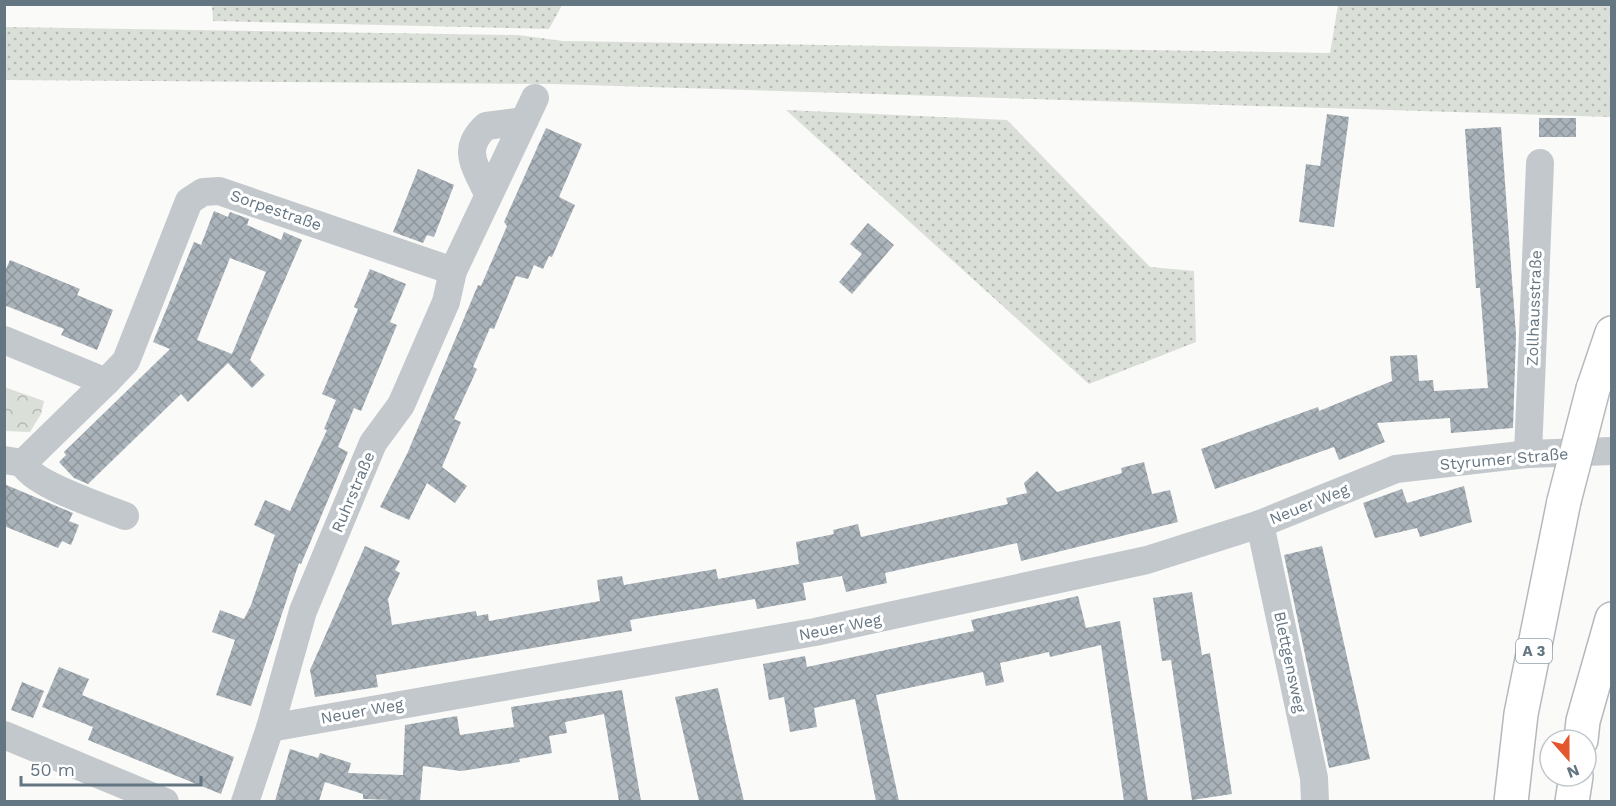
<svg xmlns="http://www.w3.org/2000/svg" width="1616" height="806" font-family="'Work Sans',sans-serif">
<defs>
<pattern id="grass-dots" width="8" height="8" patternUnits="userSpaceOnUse" patternTransform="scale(1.5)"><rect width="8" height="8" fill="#dadfd7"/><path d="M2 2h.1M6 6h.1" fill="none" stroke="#b4b9b4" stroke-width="1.8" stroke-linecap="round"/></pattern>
<pattern id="park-crowns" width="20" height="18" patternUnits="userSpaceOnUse" patternTransform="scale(1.5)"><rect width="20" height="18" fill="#dadfd7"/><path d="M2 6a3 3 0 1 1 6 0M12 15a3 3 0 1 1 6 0" fill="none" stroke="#b4b9b4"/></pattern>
<pattern id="building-cross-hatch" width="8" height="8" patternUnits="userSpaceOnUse" patternTransform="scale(1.5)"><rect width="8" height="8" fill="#aab3b9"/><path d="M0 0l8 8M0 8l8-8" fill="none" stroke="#8e969c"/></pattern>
</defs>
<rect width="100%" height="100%" fill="#fafaf8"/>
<g fill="url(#grass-dots)">
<polygon points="212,5 212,4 562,5 549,29 213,21"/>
<polygon points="1338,5 1612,5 1611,117 552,84 5,80 5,27 518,35 563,41 1330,53"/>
<polygon points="786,110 1007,120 1150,267 1194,271 1196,342 1089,384"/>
</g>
<polygon fill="url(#park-crowns)" points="4,387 44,401 41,414 30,432 5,431"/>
<g fill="url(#building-cross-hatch)" fill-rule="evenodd">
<polygon points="1327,114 1349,117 1334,227 1299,222 1306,164 1320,166"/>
<rect x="1539" y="118" width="37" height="19"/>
<polygon points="1501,127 1516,335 1513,428 1451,433 1450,418 1377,423 1385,442 1339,460 1334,447 1215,489 1201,449 1318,407 1319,411 1392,381 1390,356 1417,355 1419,381 1433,380 1434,391 1488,388 1480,288 1476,288 1465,129"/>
<polygon points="546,128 582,144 559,197 575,205 552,257 549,256 543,269 534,265 528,279 516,276 494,329 490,328 473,367 477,369 454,419 461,422 442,467 467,486 455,503 427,483 409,520 380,507 407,454 478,285 481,286 507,226 504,222"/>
<polygon points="418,169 454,185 434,237 427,235 423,243 393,232"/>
<path d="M214,211L228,217L230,212L249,219L247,225L281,240L284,232L302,240L250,360L265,375L252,388L228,363L188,402L181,394L88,484L74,478L59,462L66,455L64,452L170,349L153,342L194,242L201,245ZM230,258L266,272L232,354L197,340Z"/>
<polygon points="868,223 894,245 852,294 839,282 862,254 850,244"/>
<polygon points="10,260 80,289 77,295 113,310 97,350 61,335 64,329 4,305 4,273"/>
<polygon points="370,269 406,284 390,322 397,325 361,411 354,408 338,447 348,452 307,550 301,564 299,563 251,706 216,695 235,640 212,632 220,610 244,619 251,605 275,535 254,525 265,500 290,511 309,469 327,430 324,429 336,400 322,394 358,309 354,307"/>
<polygon points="1144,462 1152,494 1170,490 1178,522 1021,561 1017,543 885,573 887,583 846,592 842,576 803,583 806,600 757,609 755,599 630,620 632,631 376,675 378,687 315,697 310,670 365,546 400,561 395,570 400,573 388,599 392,625 476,611 477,616 488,614 489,621 600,601 597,580 622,576 624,585 716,569 718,579 799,564 796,542 834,534 833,530 858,524 861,537 1008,504 1006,498 1027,493 1024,483 1037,471 1057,492 1122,473 1121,468"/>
<polygon points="4,484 73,513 69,521 79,525 71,545 62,541 58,548 4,526"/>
<polygon points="1464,486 1472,522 1420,537 1417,528 1375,538 1363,503 1402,489 1407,503"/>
<polygon points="1322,546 1370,759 1329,768 1284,555"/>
<polygon points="1192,592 1202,655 1210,653 1232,794 1192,800 1171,660 1162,661 1153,598"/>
<polygon points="1078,596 1086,628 1120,621 1148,801 1124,801 1101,645 1050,657 1049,652 1000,663 1004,682 986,686 983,672 876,695 899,801 876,801 855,699 814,708 817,727 790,732 784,697 769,700 763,664 805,656 807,667 974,631 971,620"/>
<polygon points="59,667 89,679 82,695 234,757 221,794 88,740 93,727 42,707"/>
<polygon points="22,682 44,691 33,718 11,710"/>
<polygon points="718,688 734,759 744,801 699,801 675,697"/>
<polygon points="622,690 641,801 619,801 604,714 565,722 567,733 549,736 552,753 519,759 520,762 461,771 423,766 420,801 363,799 363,794 325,782 319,801 275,801 290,749 318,758 320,753 351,763 348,773 403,775 405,725 457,716 460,735 514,727 511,707"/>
</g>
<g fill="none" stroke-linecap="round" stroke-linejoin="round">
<defs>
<g id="highway">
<polyline points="1593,389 1612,333"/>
<polyline points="1581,740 1583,721 1612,619"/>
<polyline points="1511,802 1521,714 1564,501"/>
<polyline points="1572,802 1576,776"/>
</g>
</defs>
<use href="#highway" stroke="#b4b9bd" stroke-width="36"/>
<g stroke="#c3c8cc" stroke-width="28">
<path d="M488,194C476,167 460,150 486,126L524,121"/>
<polyline points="4,340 106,382 126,361 189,201 203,192 219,191 453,271"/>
<polyline points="1528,454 1540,163"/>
<polyline points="4,460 23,463 106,382"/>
<path d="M23,463C31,484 103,507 125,516"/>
<polyline points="1260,524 1314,778 1315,802"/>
<polyline points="270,728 815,632 1147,560 1260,524 1396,469 1528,454 1612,451"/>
<polyline points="4,735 165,802"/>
<polyline points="245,802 270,728 303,611 373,443 401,405 446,302 453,271 535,98"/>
</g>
<use href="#highway" stroke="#fff" stroke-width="33"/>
<defs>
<polyline id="highway-bridge" points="1564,501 1593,389"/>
</defs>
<use href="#highway-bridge" stroke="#b4b9bd" stroke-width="36" stroke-linecap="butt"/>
<use href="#highway-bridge" stroke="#fff" stroke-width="33"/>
</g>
<g text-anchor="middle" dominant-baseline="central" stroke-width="6" stroke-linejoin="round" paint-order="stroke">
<rect fill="#fff" stroke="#939fa8" stroke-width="1.5" x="1516" y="639" width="36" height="24" rx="4.5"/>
<g font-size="15" font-weight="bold" fill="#657683">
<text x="1534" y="651">A 3</text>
</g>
<g font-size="16" fill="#657683" stroke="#fff">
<text transform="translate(276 210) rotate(19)">Sorpestraße</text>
<text transform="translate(1534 308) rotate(-88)">Zollhausstraße</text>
<text transform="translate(1504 459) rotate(-5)">Styrumer Straße</text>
<text transform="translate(353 492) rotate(-67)">Ruhrstraße</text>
<text transform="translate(1309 504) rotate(-22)">Neuer Weg</text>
<text transform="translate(840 627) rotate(-11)">Neuer Weg</text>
<text transform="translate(1290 662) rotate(78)">Blettgensweg</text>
<text transform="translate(362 711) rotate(-10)">Neuer Weg</text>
</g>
</g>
<rect width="1616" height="806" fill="none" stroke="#657683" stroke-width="12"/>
<g transform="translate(1568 758) rotate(159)"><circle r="28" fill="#ffffff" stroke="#c1c8cd" stroke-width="1.5"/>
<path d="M0-4.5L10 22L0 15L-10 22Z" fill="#e4572e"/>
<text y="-9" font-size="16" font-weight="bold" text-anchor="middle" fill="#657683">N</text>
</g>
<path d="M21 776v9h180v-9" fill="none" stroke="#657683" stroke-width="3"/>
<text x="30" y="776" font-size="18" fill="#657683" stroke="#ffffff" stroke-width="4.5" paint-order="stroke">50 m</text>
</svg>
